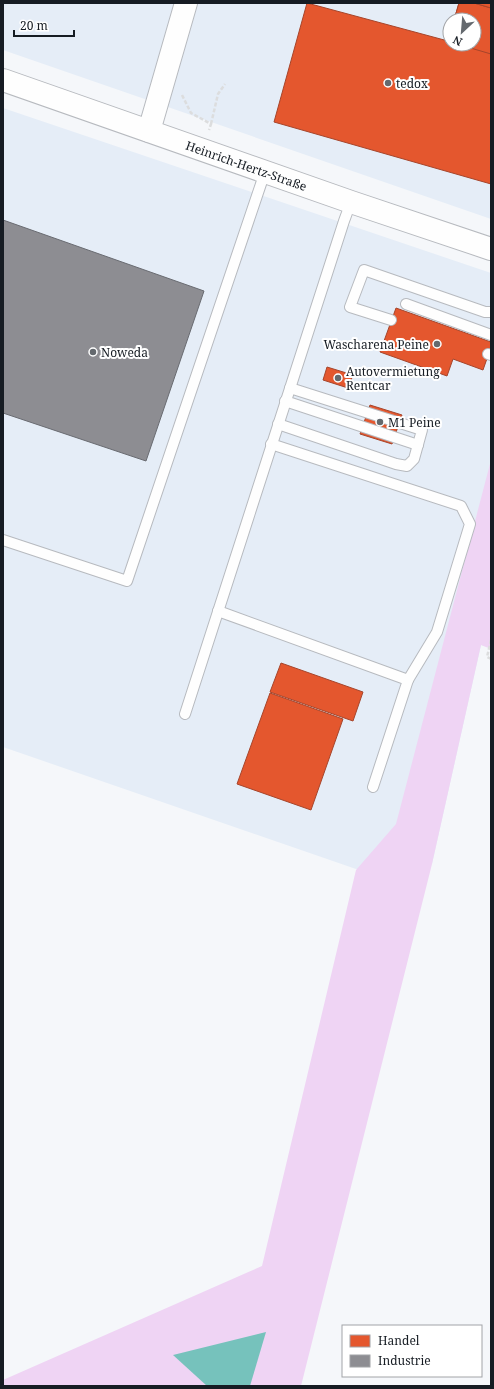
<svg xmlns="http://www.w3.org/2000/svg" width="494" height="1389" font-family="'Noto Serif',serif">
<rect width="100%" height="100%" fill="#f5f7fa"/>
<g fill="#e5edf7" fill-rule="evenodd">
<path d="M3,3H491V219L3,50ZM450,20H474V44H450Z"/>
<polygon points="3,108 491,273 491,648 481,645 432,864 356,869 3,747"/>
</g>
<polygon fill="#efd4f4" points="491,460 491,649 481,645 432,864 301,1386 3,1386 3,1380 262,1266 356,870 396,824"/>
<polygon fill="#76c2bc" points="266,1332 250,1386 207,1386 173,1355"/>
<g fill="#e4572e" stroke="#a6452b">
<polygon points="307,3 448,41 450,34 450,44 474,44 474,20 454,20 459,3 474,3 491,8 491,184 274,122"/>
<polygon points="459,3 474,3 491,8 491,54 457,44 474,44 474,20 454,20"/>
<polygon points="474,3 491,3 491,8"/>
<polygon points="396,308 491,342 491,347 483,370 453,359 447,376 380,352"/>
<polygon points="327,367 353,375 348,388 323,380"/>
<polygon points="370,405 402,415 392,444 360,434"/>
<polygon points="281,663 363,692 353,721 270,692"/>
<polygon points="270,693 343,719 311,810 237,784"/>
</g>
<polygon fill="#8d8d92" stroke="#696b71" points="3,220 204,291 146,461 3,413"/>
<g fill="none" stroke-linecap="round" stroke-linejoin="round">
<defs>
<g id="service">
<polyline points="406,304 491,335"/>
<polyline points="391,320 350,307 364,270 485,312 491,312"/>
<polyline points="488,354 491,355"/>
<polyline points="285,401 418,445"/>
<polyline points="278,424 396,464 407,466 414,459 422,430 290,388"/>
<polyline points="271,444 461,506 470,524 437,632 408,680"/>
<polyline points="3,540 127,581 265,172"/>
<polyline points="218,611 408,680 373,787"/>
<polyline points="185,714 344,221 351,202"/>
</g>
<g id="tertiary">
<path id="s1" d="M3,80L351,202L491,249"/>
<polyline points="149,131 186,3"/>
</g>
</defs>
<use href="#service" stroke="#b7babf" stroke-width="12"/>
<use href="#tertiary" stroke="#b7babf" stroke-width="24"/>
<g stroke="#dcddde" stroke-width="2.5" stroke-dasharray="4 2" stroke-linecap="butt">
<polyline points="182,95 191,113 211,124 209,130"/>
<polyline points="211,124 218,94 225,84"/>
<polyline points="491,640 487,657 491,659"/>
</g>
<use href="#service" stroke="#fefefe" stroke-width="10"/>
<use href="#tertiary" stroke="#fefefe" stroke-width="22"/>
</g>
<g fill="#64696e" stroke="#fff" stroke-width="1.5">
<circle cx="388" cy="83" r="4"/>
<circle cx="437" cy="344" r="4"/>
<circle cx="93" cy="352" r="4"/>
<circle cx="338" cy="378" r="4"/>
<circle cx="380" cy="422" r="4"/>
</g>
<g text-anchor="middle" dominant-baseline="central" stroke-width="4" stroke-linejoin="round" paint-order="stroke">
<g font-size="12" fill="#161c23" stroke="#fff" text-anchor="start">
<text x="396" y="83">tedox</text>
<text x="429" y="344" text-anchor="end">Wascharena Peine</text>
<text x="101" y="352">Noweda</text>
<text x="346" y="371">Autovermietung<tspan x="346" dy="14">Rentcar</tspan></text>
<text x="388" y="422">M1 Peine</text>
</g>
<g font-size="12" fill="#161c23" stroke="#fff">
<text stroke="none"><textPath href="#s1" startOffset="258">Heinrich-Hertz-Straße</textPath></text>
</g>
</g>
<rect width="494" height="1389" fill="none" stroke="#161c23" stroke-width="8"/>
<rect x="342" y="1325" width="140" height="52" fill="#ffffff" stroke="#a2a4a7"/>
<rect x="350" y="1335" width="20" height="12" fill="#e4572e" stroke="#a2a4a7"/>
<text x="378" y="1345" font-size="12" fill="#161c23">Handel</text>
<rect x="350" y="1355" width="20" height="12" fill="#8d8d92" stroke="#a2a4a7"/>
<text x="378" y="1365" font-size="12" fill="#161c23">Industrie</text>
<g transform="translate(462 32) rotate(206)"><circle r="19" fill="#ffffff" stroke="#a2a4a7"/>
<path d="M0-3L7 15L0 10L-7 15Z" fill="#64696e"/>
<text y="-6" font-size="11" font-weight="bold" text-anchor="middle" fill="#161c23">N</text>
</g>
<path d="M14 30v6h60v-6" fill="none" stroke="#161c23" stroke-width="2"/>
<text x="20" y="30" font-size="12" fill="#161c23" stroke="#ffffff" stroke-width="3" paint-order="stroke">20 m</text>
</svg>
